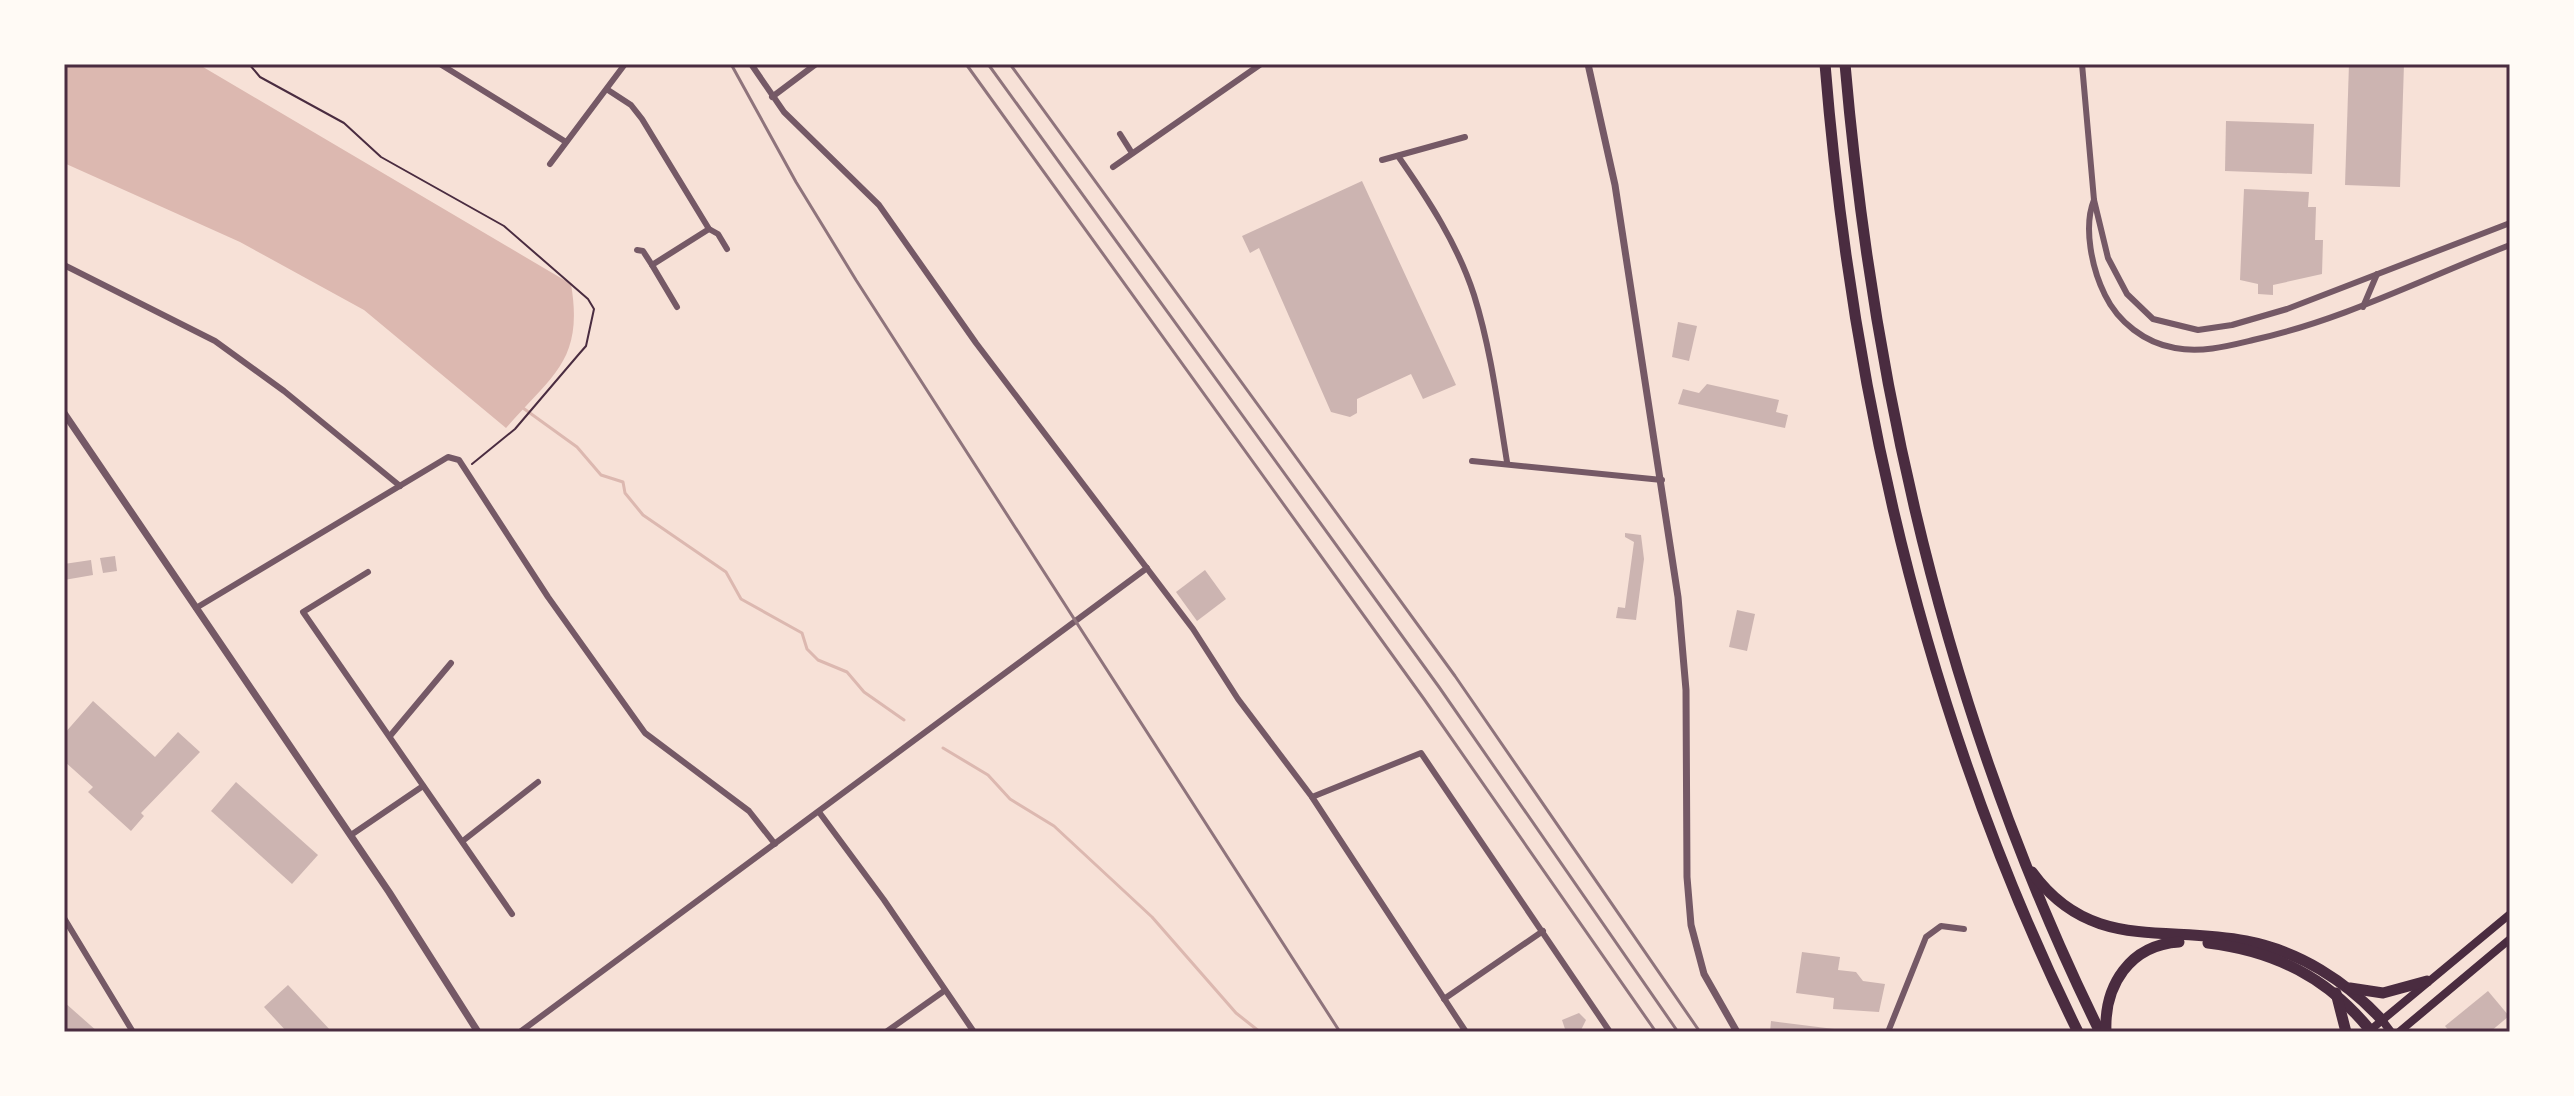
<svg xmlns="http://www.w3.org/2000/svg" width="2574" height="1096" font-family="'Noto Serif',serif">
<rect width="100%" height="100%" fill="#f7e1d7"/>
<path fill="#dcb8b0" d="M64,64H198L571,284C584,361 552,375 506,428L364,310L240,242L64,163Z"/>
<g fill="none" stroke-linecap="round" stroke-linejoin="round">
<g stroke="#dcb8b0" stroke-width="3">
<polyline points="523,408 577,447 601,475 623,482 625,493 643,515 726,572 741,599 802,633 807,649 818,660 847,672 864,692 904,720"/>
<polyline points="943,748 988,775 1010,799 1054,826 1152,917 1236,1013 1260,1032"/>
</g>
</g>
<g fill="#ccb4b1">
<polygon points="2349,64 2404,64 2400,187 2345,185"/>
<polygon points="2226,121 2314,124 2312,174 2225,171"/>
<polygon points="1362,181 1456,385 1423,399 1411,374 1357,399 1357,413 1350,417 1331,412 1259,248 1250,253 1242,236"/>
<polygon points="2244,189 2309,192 2308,207 2316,207 2315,240 2323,240 2322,274 2273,285 2273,295 2258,294 2258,284 2240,280"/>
<polygon points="1678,322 1697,326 1689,361 1672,357"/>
<polygon points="1707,384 1779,400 1776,412 1788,415 1785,428 1678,404 1683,389 1699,393"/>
<polygon points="1625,533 1641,535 1644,559 1636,620 1616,618 1618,607 1625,608 1634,542 1625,537"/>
<polygon points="115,556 117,571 103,573 100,558"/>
<polygon points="91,560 93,575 64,580 64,564"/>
<polygon points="1205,570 1226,599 1197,621 1176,592"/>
<polygon points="1737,610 1755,614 1747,651 1729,647"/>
<polygon points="93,701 155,757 178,732 200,752 141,813 144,816 131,831 88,792 93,787 64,761 64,734"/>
<polygon points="236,782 318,855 292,884 211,811"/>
<polygon points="1802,952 1840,957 1838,970 1856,972 1863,981 1885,984 1879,1012 1833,1009 1834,998 1796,993"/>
<polygon points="288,985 332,1032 287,1032 264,1007"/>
<polygon points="2488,991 2509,1016 2490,1032 2450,1032 2445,1026"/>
<polygon points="64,1002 98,1032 64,1032"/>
<polygon points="1579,1013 1586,1020 1580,1032 1566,1032 1562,1020"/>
<polygon points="1771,1021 1842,1030 1842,1032 1770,1032"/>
</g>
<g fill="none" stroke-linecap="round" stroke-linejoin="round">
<polyline stroke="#4a2c40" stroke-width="2" points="249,64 260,77 344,123 381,157 504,226 588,299 594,309 586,346 579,354 515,429 472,464"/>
<g stroke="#755966" stroke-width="6">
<polyline points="440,64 566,142"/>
<polyline points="751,64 784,112 879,205 976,343 1193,629 1238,699 1312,797 1466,1032"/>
<polyline points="2082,64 2094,200 2108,258 2127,294 2153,319 2198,330 2232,325 2287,309 2510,223"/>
<polyline points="608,90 631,105 642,119 709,229 718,234 727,249"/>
<polyline points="772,97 816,64"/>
<polyline points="1120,134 1132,153"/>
<path d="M1398,156C1428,199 1458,245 1474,295C1491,349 1498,407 1507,462"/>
<polyline points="1382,160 1465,137"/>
<polyline points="550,164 625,64"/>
<polyline points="1113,167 1261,64"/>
<path d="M2094,200C2083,227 2092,269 2105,295C2118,322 2145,343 2175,348C2202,353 2228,346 2253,340C2344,320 2424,278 2510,245"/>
<polyline points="637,250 643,251 652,265"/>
<polyline points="64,265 215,341 284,391 400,486"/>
<polyline points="677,307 652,265 709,229"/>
<polyline points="2363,307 2377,274"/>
<polyline points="1472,461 1662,480"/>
<polyline points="368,572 303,612 512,914"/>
<polyline points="196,608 448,457 459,460 548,597 645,733 749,811 775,844"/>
<polyline points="390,736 451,663"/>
<polyline points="1312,797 1421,753 1610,1032"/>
<polyline points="819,812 884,900 974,1032"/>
<polyline points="351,835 423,786"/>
<polyline points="464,840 538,782"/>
<polyline points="64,918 133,1032"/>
<polyline points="1444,999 1543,931"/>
<polyline points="520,1032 1147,568"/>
<polyline points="886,1032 944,991"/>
<polyline points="1888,1032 1926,937 1941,926 1964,929"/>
</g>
<g stroke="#755966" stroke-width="7">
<polyline points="1588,64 1615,185 1678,597 1686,690 1687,877 1691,925 1704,974 1737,1032"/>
<polyline points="64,413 389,892 478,1032"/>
</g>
<g stroke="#4a2c40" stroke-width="8">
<polyline points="2382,1020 2391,1032"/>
<polyline points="2368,1032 2510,914"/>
<polyline points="2399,1032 2510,939"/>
</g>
<g stroke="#4a2c40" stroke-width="11">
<path d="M1825,64C1852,399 1929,730 2078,1032"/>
<path d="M1845,64C1874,400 1950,728 2100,1032"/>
<path d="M2032,872C2090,952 2164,925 2246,941C2299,951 2346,981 2382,1020"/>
<path d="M2208,943C2275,951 2328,978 2370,1030"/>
<polyline points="2350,988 2383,993 2427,981"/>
<polyline points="2336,993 2346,1032"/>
<path d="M2106,1032C2104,985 2130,945 2179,942"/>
</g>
<g stroke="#8f747c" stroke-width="3">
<polyline points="731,64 796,182 856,280 1340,1032"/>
<polyline points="966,64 1424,699 1656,1032"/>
<polyline points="988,64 1439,687 1678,1032"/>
<polyline points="1010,64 1455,676 1700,1032"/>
</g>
</g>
<rect width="2574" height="1096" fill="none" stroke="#fffaf5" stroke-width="132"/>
<rect x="66" y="66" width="2442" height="964" fill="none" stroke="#4a2c40" stroke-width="3"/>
</svg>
